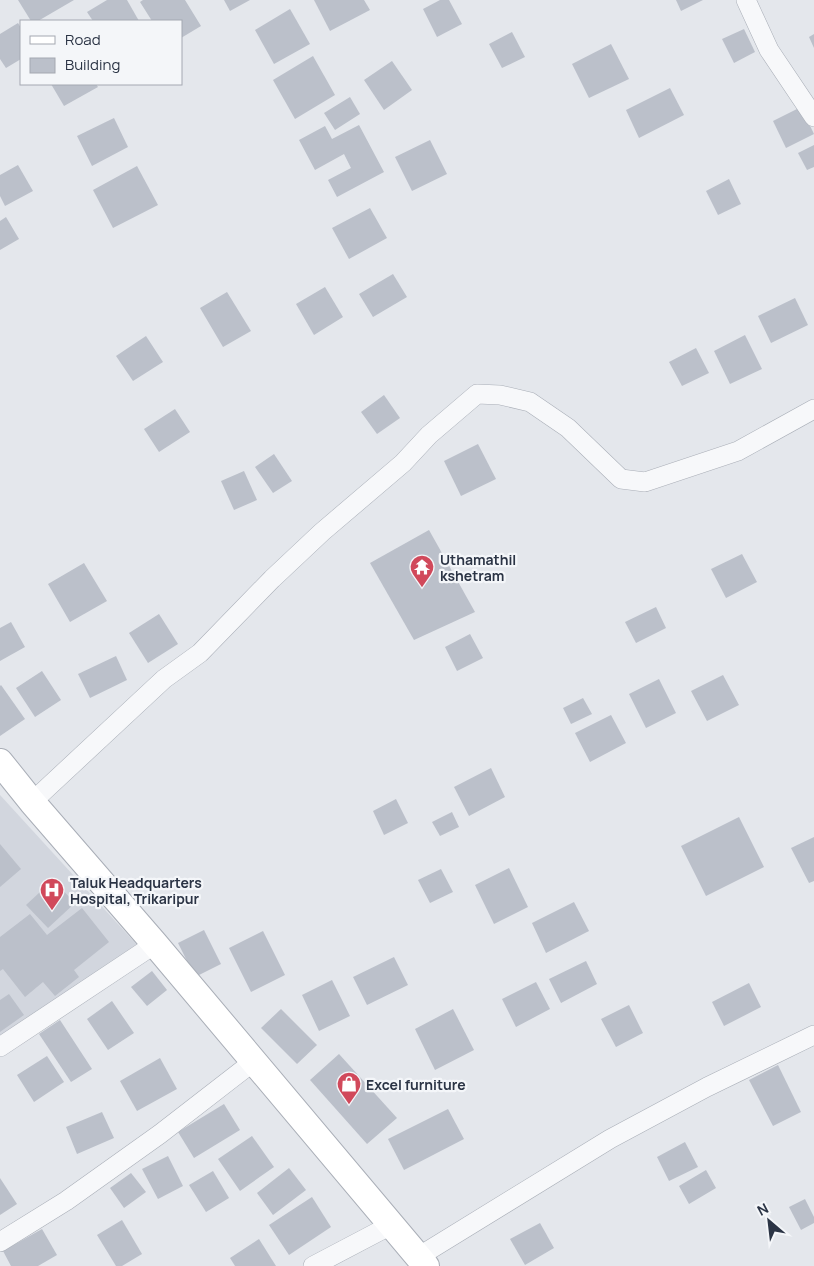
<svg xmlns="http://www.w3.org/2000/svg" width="814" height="1266" font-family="Manrope,sans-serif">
<rect width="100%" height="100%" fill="#e4e7ec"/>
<polygon fill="#d2d6de" points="0,795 138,946 0,1038"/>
<g fill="#bbc0ca">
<polygon points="18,0 74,0 38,21 31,21"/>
<polygon points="107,0 127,0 139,21 93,21 87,12"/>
<polygon points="143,0 185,0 201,26 181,38 181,21 152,21 140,2"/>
<polygon points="224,0 250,0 230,11"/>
<polygon points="314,0 364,0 370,10 330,31"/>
<polygon points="440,0 449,0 462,24 437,37 423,9"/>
<polygon points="676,0 703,0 681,11"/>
<polygon points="290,9 310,44 274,64 255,30"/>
<polygon points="18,23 21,28 21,59 6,68 0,59 0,34"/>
<polygon points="744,29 755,52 734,63 722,39"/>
<polygon points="512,32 525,57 502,68 489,44"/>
<polygon points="814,34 814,48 809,37"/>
<polygon points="611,44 629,79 589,98 572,64"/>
<polygon points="313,56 335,95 295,119 273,80"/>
<polygon points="392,61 412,90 384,110 364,80"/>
<polygon points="51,84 96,84 98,87 64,106"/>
<polygon points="670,88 684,115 639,138 626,110"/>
<polygon points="350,97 360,114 335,130 324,113"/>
<polygon points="801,107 814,134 786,148 773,121"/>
<polygon points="114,118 128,147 92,166 77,136"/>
<polygon points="359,125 384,172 337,197 328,180 351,168 344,154 315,170 299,140 325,126 332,139"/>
<polygon points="430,140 447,174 412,191 395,157"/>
<polygon points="814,145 814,167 807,170 798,153"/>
<polygon points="18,165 33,191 5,206 0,196 0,175"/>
<polygon points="137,166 158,205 113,228 93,190"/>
<polygon points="729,179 741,204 718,215 706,191"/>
<polygon points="370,208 387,238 349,259 332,228"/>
<polygon points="6,217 19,239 0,250 0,221"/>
<polygon points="393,274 407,297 373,317 359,294"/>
<polygon points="325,287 343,317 314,335 296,304"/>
<polygon points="227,292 251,331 223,347 200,308"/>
<polygon points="795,298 808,325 771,343 758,316"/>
<polygon points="745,335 762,369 730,384 714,351"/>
<polygon points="146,336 163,362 133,381 116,356"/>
<polygon points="696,348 709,373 682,386 669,362"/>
<polygon points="384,395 400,418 377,434 361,412"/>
<polygon points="175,409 190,432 159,452 144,429"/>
<polygon points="478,444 496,479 461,496 444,461"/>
<polygon points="274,454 292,481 273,493 255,467"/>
<polygon points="244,471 257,500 234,510 221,481"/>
<polygon points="429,530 475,612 414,640 370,563"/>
<polygon points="742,554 757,582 726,598 711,569"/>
<polygon points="84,563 107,601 70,622 48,584"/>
<polygon points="656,607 666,628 636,643 625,622"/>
<polygon points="159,614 178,644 148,663 129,633"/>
<polygon points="11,622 25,647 0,661 0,628"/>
<polygon points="470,634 483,658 457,671 445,647"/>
<polygon points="116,656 127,680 90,698 78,674"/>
<polygon points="42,671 61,700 35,717 16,688"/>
<polygon points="723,675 739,705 707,721 691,691"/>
<polygon points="659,679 676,713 646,728 629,694"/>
<polygon points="1,685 25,719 0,736 0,686"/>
<polygon points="583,698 592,714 571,724 563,708"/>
<polygon points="611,715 626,743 590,762 575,733"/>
<polygon points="491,768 505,797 469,816 454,787"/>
<polygon points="396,799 408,823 384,835 373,811"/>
<polygon points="452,812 459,827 440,836 432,822"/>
<polygon points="739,817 764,867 706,896 681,846"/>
<polygon points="814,837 814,881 809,883 791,848"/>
<polygon points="0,844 21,869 0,887"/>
<polygon points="509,868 528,907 494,924 475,885"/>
<polygon points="441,869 453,892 430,903 418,880"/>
<polygon points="53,880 75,903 48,928 26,905"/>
<polygon points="574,902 589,931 546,953 532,923"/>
<polygon points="82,908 109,942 74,970 79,977 55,996 43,982 25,997 3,969 0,971 0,937 30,914 47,935"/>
<polygon points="204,930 221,964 195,977 178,943"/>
<polygon points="263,931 285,975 251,992 229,948"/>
<polygon points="394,957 408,985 367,1005 353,977"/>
<polygon points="586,961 597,984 561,1003 549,979"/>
<polygon points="152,971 167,990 147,1006 131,987"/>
<polygon points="332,980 350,1016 319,1031 302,995"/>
<polygon points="536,982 550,1009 516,1027 502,999"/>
<polygon points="749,983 761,1007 724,1026 712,1002"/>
<polygon points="9,994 24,1015 0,1032 0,1000"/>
<polygon points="112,1001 134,1033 108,1050 87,1019"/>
<polygon points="629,1005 643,1033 616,1047 601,1019"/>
<polygon points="281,1009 317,1045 297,1064 261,1028"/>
<polygon points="453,1009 474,1050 435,1070 415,1029"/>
<polygon points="60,1020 92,1069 71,1082 39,1034"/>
<polygon points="339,1054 397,1118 367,1144 310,1080"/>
<polygon points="47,1056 64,1082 34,1102 17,1075"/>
<polygon points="160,1058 177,1089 137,1111 120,1081"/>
<polygon points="778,1065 801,1112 773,1126 749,1080"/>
<polygon points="224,1104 240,1130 194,1158 178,1132"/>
<polygon points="448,1109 464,1139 404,1170 388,1139"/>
<polygon points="102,1112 114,1138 77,1154 66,1127"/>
<polygon points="252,1136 274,1167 240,1191 218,1159"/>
<polygon points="685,1142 698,1167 669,1181 657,1157"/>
<polygon points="168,1156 183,1186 158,1199 142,1169"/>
<polygon points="289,1168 306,1190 273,1215 257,1193"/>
<polygon points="706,1170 716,1188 689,1204 679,1186"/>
<polygon points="213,1171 229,1198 206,1212 189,1185"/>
<polygon points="131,1173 146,1192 124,1208 110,1188"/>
<polygon points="0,1178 17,1204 0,1215"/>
<polygon points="312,1197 331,1227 289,1255 269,1225"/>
<polygon points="805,1199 814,1217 814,1223 801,1230 789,1207"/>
<polygon points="122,1220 142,1254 122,1266 116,1266 97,1235"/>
<polygon points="540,1223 554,1248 525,1265 510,1239"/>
<polygon points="42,1229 57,1255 38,1266 11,1266 3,1251"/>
<polygon points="259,1239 276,1266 235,1266 230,1258"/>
</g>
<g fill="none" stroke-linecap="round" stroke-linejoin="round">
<defs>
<g id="minor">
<polyline points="746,0 769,50 814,117"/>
<polyline points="32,802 164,679 200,653 272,579 322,532 403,463 429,435 477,394 500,395 530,402 568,428 621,479 645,482 738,451 814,409"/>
<polyline points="0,1047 155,944"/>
<polyline points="0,1242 66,1201 160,1134 253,1062"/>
<polyline points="418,1257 610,1139 707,1087 814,1035"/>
<polyline points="313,1266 391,1225"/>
</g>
<polyline id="secondary" points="0,762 32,802 155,944 426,1266"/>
</defs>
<use href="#minor" stroke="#a9aeb7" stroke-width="20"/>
<use href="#secondary" stroke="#a9aeb7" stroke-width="28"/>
<use href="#minor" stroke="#f7f8fa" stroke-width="19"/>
<use href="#secondary" stroke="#fff" stroke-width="26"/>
</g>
<defs>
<symbol id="temple-pin" viewBox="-11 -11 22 30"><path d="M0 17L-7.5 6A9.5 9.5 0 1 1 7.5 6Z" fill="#d1495b" stroke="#f4f6f9"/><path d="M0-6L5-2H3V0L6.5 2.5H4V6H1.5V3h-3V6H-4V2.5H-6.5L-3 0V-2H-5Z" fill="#fff"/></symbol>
<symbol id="hospital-pin" viewBox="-11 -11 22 30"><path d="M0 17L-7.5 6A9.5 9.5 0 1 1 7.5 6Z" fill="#d1495b" stroke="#f4f6f9"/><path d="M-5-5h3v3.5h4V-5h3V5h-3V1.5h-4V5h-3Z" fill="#fff"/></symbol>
<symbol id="shop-pin" viewBox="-11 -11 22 30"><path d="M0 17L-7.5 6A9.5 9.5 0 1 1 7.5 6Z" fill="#d1495b" stroke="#f4f6f9"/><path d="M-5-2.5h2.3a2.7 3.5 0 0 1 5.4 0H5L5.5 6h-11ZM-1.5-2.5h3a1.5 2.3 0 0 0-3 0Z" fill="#fff"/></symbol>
</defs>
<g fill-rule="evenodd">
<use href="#temple-pin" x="408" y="553" width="28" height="38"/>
<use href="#hospital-pin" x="38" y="876" width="28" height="38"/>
<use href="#shop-pin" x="335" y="1070" width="28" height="38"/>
</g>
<g text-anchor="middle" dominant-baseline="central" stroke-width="4.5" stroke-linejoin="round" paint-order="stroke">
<g font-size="14" font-weight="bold" fill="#2b3445" stroke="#f4f6f9" text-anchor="start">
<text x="440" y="559">Uthamathil<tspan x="440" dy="16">kshetram</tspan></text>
<text x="70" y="882">Taluk Headquarters<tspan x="70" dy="16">Hospital, Trikaripur</tspan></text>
<text x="366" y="1084">Excel furniture</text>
</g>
</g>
<rect x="20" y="20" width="162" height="65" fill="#f4f6f9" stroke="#a4a8b1"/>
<rect x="30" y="36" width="25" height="8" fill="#ffffff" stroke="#a4a8b1"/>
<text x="65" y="45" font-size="15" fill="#2b3445">Road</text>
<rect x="30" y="58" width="25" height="15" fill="#bbc0ca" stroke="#a4a8b1"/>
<text x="65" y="70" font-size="15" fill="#2b3445">Building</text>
<g transform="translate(769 1221) rotate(332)" stroke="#f4f6f9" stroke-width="4" paint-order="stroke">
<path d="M0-4L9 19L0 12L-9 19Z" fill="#2b3445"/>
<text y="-8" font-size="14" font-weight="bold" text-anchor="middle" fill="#2b3445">N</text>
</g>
</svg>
